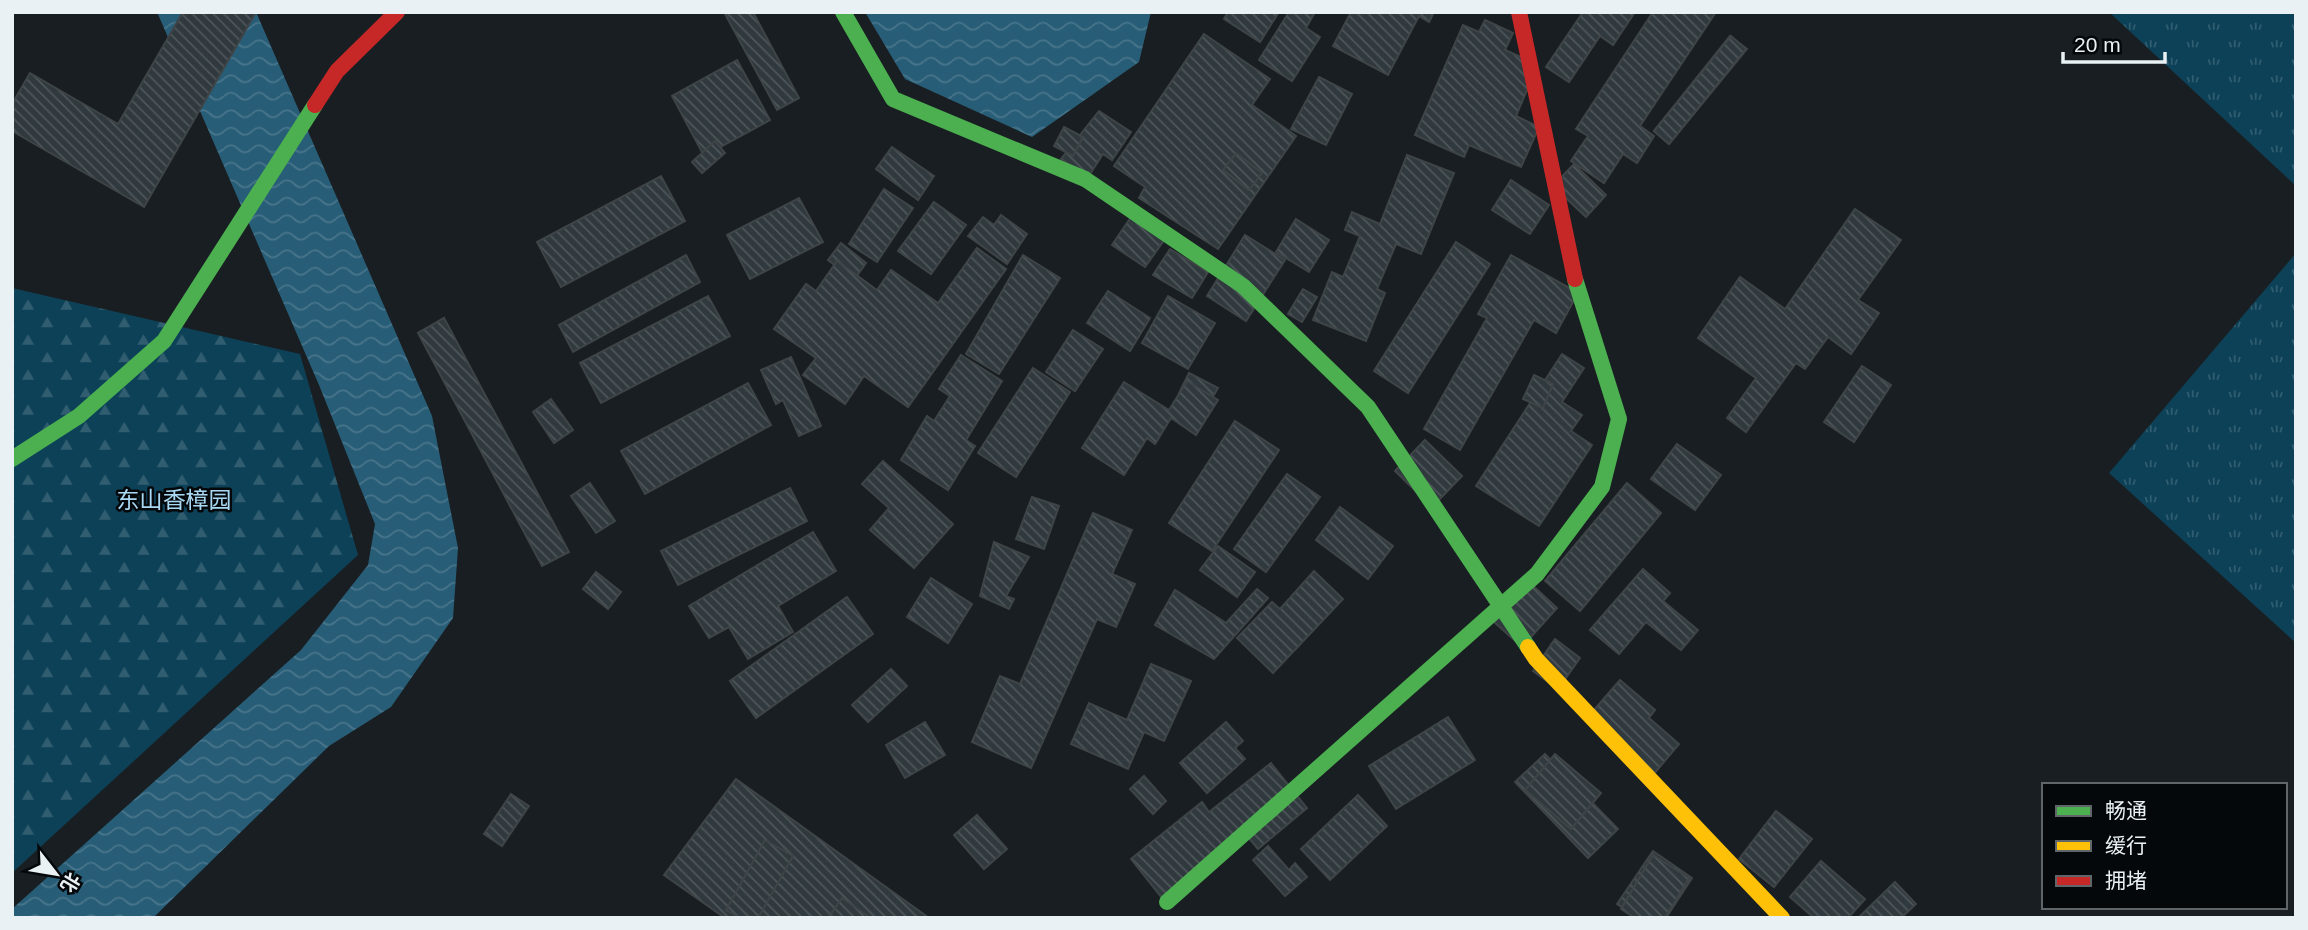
<svg xmlns="http://www.w3.org/2000/svg" width="2308" height="930" font-family="Helvetica,'Noto Sans SC',sans-serif">
<defs>
<pattern id="grass-tufts" width="24" height="20" patternUnits="userSpaceOnUse" patternTransform="scale(1.75)"><rect width="24" height="20" fill="#0d4157"/><path d="M3 7l-1-3M5 7V3M7 7l1-3M15 17l-1-3M17 17v-4M19 17l1-3" fill="none" stroke="#305d70"/></pattern>
<pattern id="forest-firs" width="22" height="20" patternUnits="userSpaceOnUse" patternTransform="scale(1.75)"><rect width="22" height="20" fill="#0d4157"/><path d="M5 1l3.5 6h-7zM16 11l3.5 6h-7z" fill="#305d70"/></pattern>
<pattern id="water-waves" width="16" height="10" patternUnits="userSpaceOnUse" patternTransform="scale(1.75)"><rect width="16" height="10" fill="#285d77"/><path d="M0 5q4-4 8 0t8 0" fill="none" stroke="#47758b"/></pattern>
<pattern id="building-back-hatch" width="6" height="6" patternUnits="userSpaceOnUse" patternTransform="scale(1.75)"><rect width="6" height="6" fill="#30393d"/><path d="M-1 5l2 2M0 0l6 6M5-1l2 2" fill="none" stroke="#4e565a"/></pattern>
</defs>
<rect width="100%" height="100%" fill="#181e21"/>
<g fill="url(#grass-tufts)">
<polygon points="2109,12 2296,12 2296,186"/>
<polygon points="2296,253 2296,643 2109,473"/>
</g>
<polygon fill="url(#forest-firs)" points="12,288 300,354 358,555 12,873"/>
<g fill="url(#water-waves)">
<polygon points="157,12 256,12 432,416 458,548 453,618 391,707 329,746 153,918 12,918 12,909 301,650 368,565 375,524 319,385"/>
<polygon points="865,12 1151,12 1139,62 1032,137 905,79"/>
</g>
<g fill="url(#building-back-hatch)" stroke="#3f4447" stroke-width="2">
<polygon points="183,12 256,12 144,207 12,131 12,104 30,73 118,124"/>
<polygon points="724,12 753,12 799,98 777,110"/>
<polygon points="1228,12 1279,12 1260,42 1224,19"/>
<polygon points="1289,12 1315,12 1306,28 1320,37 1292,81 1259,60"/>
<polygon points="1351,12 1434,12 1429,22 1419,16 1388,75 1333,46"/>
<polygon points="1583,12 1635,12 1613,45 1600,36 1569,82 1546,67"/>
<polygon points="1653,12 1716,12 1640,126 1654,136 1637,163 1623,154 1604,183 1571,161 1588,136 1576,129"/>
<polygon points="1485,20 1513,33 1505,50 1521,57 1532,78 1516,116 1539,127 1521,167 1469,145 1464,157 1415,135 1463,25 1479,32"/>
<polygon points="1204,34 1270,79 1252,105 1296,136 1218,249 1139,198 1145,187 1114,166"/>
<polygon points="1730,36 1747,49 1669,144 1654,131"/>
<polygon points="1731,36 1746,49 1669,144 1654,131"/>
<polygon points="737,60 770,120 704,156 672,96"/>
<polygon points="1319,77 1352,94 1326,145 1291,129"/>
<polygon points="1099,111 1131,132 1112,160 1103,154 1088,177 1061,159"/>
<polygon points="1064,127 1083,137 1073,156 1054,146"/>
<polygon points="715,141 725,153 702,173 692,162"/>
<polygon points="892,147 934,176 918,200 876,169"/>
<polygon points="1236,153 1262,173 1249,190 1223,170"/>
<polygon points="1407,155 1454,173 1421,254 1396,244 1377,289 1385,293 1366,341 1313,320 1332,272 1343,277 1360,236 1345,230 1352,212 1380,224"/>
<polygon points="1574,164 1606,195 1586,217 1553,186"/>
<polygon points="661,176 685,221 561,287 537,242"/>
<polygon points="1511,180 1549,205 1530,234 1492,210"/>
<polygon points="884,189 913,208 877,262 849,244"/>
<polygon points="799,198 823,242 750,279 727,235"/>
<polygon points="934,202 966,225 931,274 898,251"/>
<polygon points="1855,209 1901,240 1858,300 1879,313 1851,354 1828,337 1805,369 1796,363 1746,432 1727,418 1756,378 1698,338 1740,277 1785,309"/>
<polygon points="1001,215 1027,234 1007,264 968,236 983,217 994,225"/>
<polygon points="1131,217 1165,239 1145,267 1112,245"/>
<polygon points="1296,219 1329,240 1309,272 1276,252"/>
<polygon points="1245,235 1285,260 1246,321 1207,296"/>
<polygon points="1456,242 1490,264 1408,393 1374,371"/>
<polygon points="841,243 866,263 854,280 828,260"/>
<polygon points="977,248 1006,269 908,407 864,376 845,404 803,375 816,358 774,329 806,284 816,291 837,261 877,290 891,270 938,303"/>
<polygon points="1170,249 1208,272 1192,298 1153,275"/>
<polygon points="686,255 700,282 573,352 559,325"/>
<polygon points="1023,255 1060,278 999,374 966,354"/>
<polygon points="1511,255 1578,293 1556,333 1534,320 1460,450 1424,429 1487,318 1478,314"/>
<polygon points="1303,289 1317,297 1302,322 1288,314"/>
<polygon points="1108,291 1150,318 1130,351 1087,323"/>
<polygon points="708,296 730,336 601,403 580,363"/>
<polygon points="1168,296 1215,323 1188,369 1142,343"/>
<polygon points="444,318 569,552 542,566 418,333"/>
<polygon points="1073,330 1103,349 1075,391 1046,372"/>
<polygon points="1562,354 1584,368 1562,402 1582,415 1571,431 1592,445 1539,526 1476,486"/>
<polygon points="961,355 1002,381 966,440 975,446 948,490 901,460 927,416 934,421 950,396 939,389"/>
<polygon points="791,357 821,426 799,436 783,400 776,404 761,370"/>
<polygon points="1862,366 1891,385 1854,442 1824,422"/>
<polygon points="1033,368 1070,392 1016,477 978,453"/>
<polygon points="1189,373 1218,388 1207,407 1179,393"/>
<polygon points="1534,375 1553,384 1543,408 1523,399"/>
<polygon points="1187,381 1218,400 1196,435 1171,418 1155,444 1147,438 1124,475 1082,448 1124,382 1169,410"/>
<polygon points="748,383 771,425 645,494 621,451"/>
<polygon points="551,399 573,430 554,443 533,412"/>
<polygon points="1235,421 1279,450 1212,551 1169,523"/>
<polygon points="1425,440 1462,476 1432,507 1395,471"/>
<polygon points="1677,444 1721,475 1695,510 1651,479"/>
<polygon points="883,461 953,524 914,568 870,530 889,508 862,484"/>
<polygon points="1287,474 1320,497 1266,572 1234,549"/>
<polygon points="590,483 615,521 596,533 571,496"/>
<polygon points="1627,483 1661,513 1580,611 1545,581"/>
<polygon points="790,488 807,521 678,585 661,551"/>
<polygon points="1032,497 1059,506 1044,549 1016,539"/>
<polygon points="1340,507 1393,546 1368,579 1316,540"/>
<polygon points="1093,513 1132,530 1112,574 1135,584 1116,627 1097,619 1031,768 972,742 1000,676 1020,684"/>
<polygon points="813,532 836,571 778,606 793,632 748,659 729,627 709,638 689,606"/>
<polygon points="994,542 1029,557 1006,596 1014,599 1009,609 980,596"/>
<polygon points="1218,546 1255,572 1237,597 1200,570"/>
<polygon points="1643,569 1670,593 1663,601 1698,630 1681,650 1646,622 1619,654 1590,630"/>
<polygon points="1314,571 1343,599 1273,673 1237,638 1272,602 1280,609"/>
<polygon points="596,572 621,592 608,609 583,589"/>
<polygon points="931,578 972,604 948,643 907,617"/>
<polygon points="1529,582 1557,608 1522,647 1494,622"/>
<polygon points="1257,589 1268,598 1214,659 1155,625 1175,590 1226,623"/>
<polygon points="847,597 873,634 756,718 730,681"/>
<polygon points="1555,639 1580,658 1558,689 1533,671"/>
<polygon points="1151,664 1191,681 1164,741 1144,732 1128,769 1071,744 1089,703 1127,720"/>
<polygon points="891,669 907,686 868,722 852,705"/>
<polygon points="1620,680 1655,710 1649,718 1679,744 1653,775 1588,717"/>
<polygon points="1448,717 1475,760 1396,809 1369,766"/>
<polygon points="925,722 945,755 905,778 886,745"/>
<polygon points="1226,722 1243,741 1235,748 1245,759 1207,793 1180,763"/>
<polygon points="1545,754 1618,829 1588,858 1515,782"/>
<polygon points="1555,754 1601,793 1571,829 1525,790"/>
<polygon points="1271,763 1307,808 1258,849 1248,837 1166,903 1131,859 1202,802 1209,812"/>
<polygon points="1144,776 1166,801 1153,814 1130,789"/>
<polygon points="736,779 929,918 725,918 664,875"/>
<polygon points="511,794 529,806 502,846 484,834"/>
<polygon points="1358,795 1387,826 1330,880 1301,849"/>
<polygon points="1776,811 1812,839 1774,887 1739,859"/>
<polygon points="977,815 1007,849 984,869 954,835"/>
<polygon points="765,840 793,856 758,918 740,918 726,910"/>
<polygon points="1268,846 1289,870 1295,863 1307,877 1285,896 1253,860"/>
<polygon points="1653,851 1692,878 1666,918 1637,918 1617,904"/>
<polygon points="1653,855 1689,878 1665,918 1635,918 1621,909"/>
<polygon points="1821,861 1865,899 1848,918 1814,918 1790,897"/>
<polygon points="1895,882 1916,904 1901,918 1858,918"/>
<polygon points="842,898 868,916 867,918 828,918"/>
</g>
<g fill="none" stroke-linecap="round" stroke-linejoin="round">
<g stroke="#4caf50" stroke-width="16">
<polyline points="843,12 893,99 1085,179 1243,286 1368,407 1528,647"/>
<polyline points="12,459 79,416 164,341 315,105"/>
<polyline points="1167,902 1537,574 1602,487 1619,419 1575,279"/>
</g>
<polyline stroke="#ffc107" stroke-width="16" points="1528,647 1536,659 1782,918"/>
<g stroke="#c62828" stroke-width="16">
<polyline points="1519,12 1575,279"/>
<polyline points="315,105 337,71 397,12"/>
</g>
</g>
<g text-anchor="middle" dominant-baseline="central" stroke-width="5" stroke-linejoin="round" paint-order="stroke">
<g font-size="23" fill="#a9d8f3" stroke="#04080b">
<text x="174" y="500">东山香樟园</text>
</g>
</g>
<rect width="2308" height="930" fill="none" stroke="#e9f1f5" stroke-width="28"/>
<rect x="2042" y="783" width="245" height="126" fill="#04080b" stroke="#606569" stroke-width="2"/>
<rect x="2056" y="806" width="35" height="10" fill="#4caf50" stroke="#606569" stroke-width="2"/>
<text x="2105" y="818" font-size="21" fill="#e9f1f5">畅通</text>
<rect x="2056" y="841" width="35" height="10" fill="#ffc107" stroke="#606569" stroke-width="2"/>
<text x="2105" y="853" font-size="21" fill="#e9f1f5">缓行</text>
<rect x="2056" y="876" width="35" height="10" fill="#c62828" stroke="#606569" stroke-width="2"/>
<text x="2105" y="888" font-size="21" fill="#e9f1f5">拥堵</text>
<g transform="translate(56 874) rotate(121)" stroke="#04080b" stroke-width="5" paint-order="stroke">
<path d="M0-5L12 26L0 18L-12 26Z" fill="#e9f1f5"/>
<text y="-10" font-size="19" font-weight="bold" text-anchor="middle" fill="#e9f1f5">北</text>
</g>
<path d="M2063 52v10h102v-10" fill="none" stroke="#e9f1f5" stroke-width="3.5"/>
<text x="2074" y="52" font-size="21" fill="#e9f1f5" stroke="#04080b" stroke-width="5" paint-order="stroke">20 m</text>
</svg>
